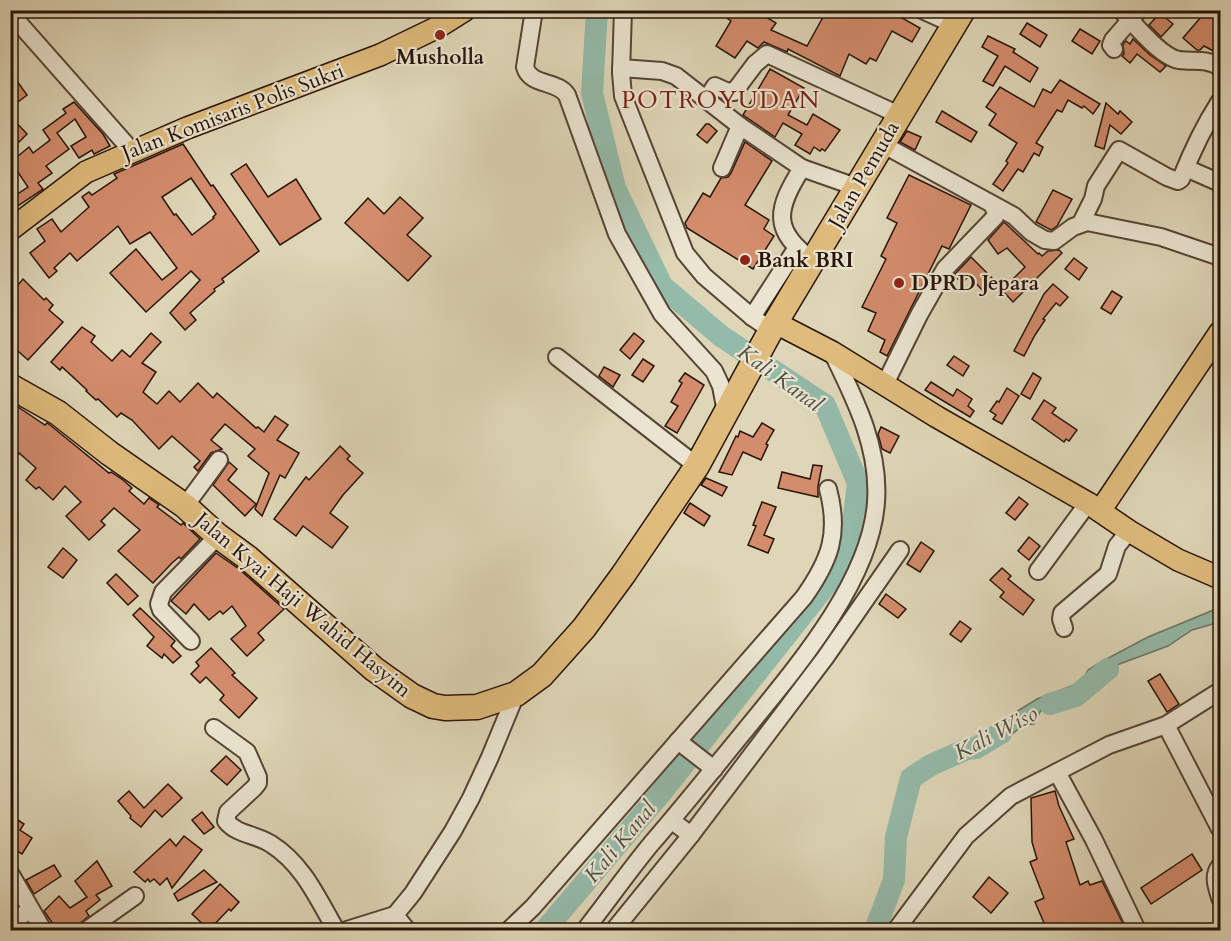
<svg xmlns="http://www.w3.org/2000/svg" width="1231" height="941" font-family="Cardo,serif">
<rect width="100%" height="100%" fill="#ded6b7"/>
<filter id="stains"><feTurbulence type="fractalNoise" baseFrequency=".00333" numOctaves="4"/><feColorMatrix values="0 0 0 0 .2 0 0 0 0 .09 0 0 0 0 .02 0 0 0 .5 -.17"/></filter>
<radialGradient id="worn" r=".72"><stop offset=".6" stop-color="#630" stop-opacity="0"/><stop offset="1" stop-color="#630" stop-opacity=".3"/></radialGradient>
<polygon fill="#94baa9" stroke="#697869" stroke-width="1.5" points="1220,605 1220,622 1192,630 1168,646 1114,666 1079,692 1077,702 1060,709 1041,710 1034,724 1023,725 1011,735 1000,737 982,750 976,748 980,739 1016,712 1037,699 1082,682 1088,670 1101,662 1148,637 1216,609"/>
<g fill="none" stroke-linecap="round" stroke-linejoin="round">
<g stroke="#94baa9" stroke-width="22">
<polyline points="1050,704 1076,696 1108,669"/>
<polyline points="545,930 661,793 849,556 858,483 825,405 721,336 662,286 615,188 592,93 597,10"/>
<polyline points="875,930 894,880 896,837 911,778 931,765 967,749 976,748 1001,733"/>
</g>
</g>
<g fill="#d38c6c" stroke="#28140a" stroke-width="1.5" fill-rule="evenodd">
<polygon points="715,10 754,10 776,23 771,30 807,46 827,10 888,10 920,28 912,42 892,31 876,61 870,58 866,64 849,54 840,76 788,49 787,52 764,42 758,48 747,41 735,58 716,46 731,21"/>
<polygon points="1207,10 1221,10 1221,55 1204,46 1200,50 1197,50 1183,38"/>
<polygon points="1160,13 1173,24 1161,37 1149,25"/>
<polygon points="1027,23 1047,35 1040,47 1020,34"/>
<polygon points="1080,29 1100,41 1092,54 1072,41"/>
<polygon points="988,36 1015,49 1013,52 1038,68 1030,82 1005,66 993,86 983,81 998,56 982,47"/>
<polygon points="1133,39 1150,55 1166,66 1160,72 1137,54 1130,63 1122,56 1124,54 1123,44 1126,41 1130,44"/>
<polygon points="770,69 804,88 788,115 807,125 813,114 840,130 825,151 822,149 820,151 814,147 810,154 795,145 802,134 783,123 775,137 743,115"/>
<polygon points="1060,80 1100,104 1093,114 1084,106 1082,108 1068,100 1062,112 1057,110 1036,143 1043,147 1039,156 1034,153 1023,172 1018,169 1003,191 993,184 1008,163 1006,161 1017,143 989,125 996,114 986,107 1000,87 1034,107 1043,89 1051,93"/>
<polygon points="17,81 27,95 18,102 10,91 10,86"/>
<polygon points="74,102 103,134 110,146 94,154 92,150 79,158 71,146 86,137 75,119 57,133 69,149 46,166 52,173 38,183 43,189 10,211 10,199 28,187 11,162 29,147 33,153 50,140 43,130 66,113 63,109"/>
<polygon points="1106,103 1118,114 1120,111 1132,122 1121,134 1110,125 1104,149 1095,146"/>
<polygon points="942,111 977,132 971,142 936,122"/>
<polygon points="10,116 27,134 19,142 10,133"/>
<polygon points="706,124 709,124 717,131 707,143 697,135"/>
<polygon points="907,131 921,137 915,150 900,142"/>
<polygon points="745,142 772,161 745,205 769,220 764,229 774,236 753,269 687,228 685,223 703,193 710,197 721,178 728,177 731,173"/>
<path d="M183,144L211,186L213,185L259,251L222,279L224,282L214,289L215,291L190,313L196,320L185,330L170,313L200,280L191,271L146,312L110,273L136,249L162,280L177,268L150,232L130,244L118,226L77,261L70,253L54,268L57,271L49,278L30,253L45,241L37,229L52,219L61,232L89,207L82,197L89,192L92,195L117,178L114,174ZM191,178L216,214L213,217L214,218L192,235L176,214L174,215L162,197Z"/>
<polygon points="246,164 268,197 296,179 321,219 280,245 231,174"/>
<polygon points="909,175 971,205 949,249 942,246 887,356 880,352 885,340 868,331 876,313 862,307 886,259 881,256 897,223 887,218"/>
<polygon points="1053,190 1072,199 1057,226 1051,230 1036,222"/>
<polygon points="400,197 423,218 407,235 431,256 408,281 345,223 368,198 384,214"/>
<polygon points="1004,222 1038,254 1039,253 1042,256 1048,251 1059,250 1062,253 1013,302 1002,290 1025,267 1007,248 998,254 988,240"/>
<polygon points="971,257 996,282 985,293 969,276 962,283 954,275"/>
<polygon points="1074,258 1087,268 1079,280 1065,269"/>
<polygon points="10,278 18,285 23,279 44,300 46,298 53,305 49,310 63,322 28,360 10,344"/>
<polygon points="1053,284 1068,297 1060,306 1056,303 1043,319 1045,320 1035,335 1024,356 1014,351 1044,294"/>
<polygon points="1112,291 1122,297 1111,314 1101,308"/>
<polygon points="82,327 95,336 91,342 112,361 122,350 130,357 151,333 161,342 142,363 156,372 143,392 157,404 169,391 180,402 198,383 213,398 217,393 256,428 258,427 264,432 275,416 288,425 277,440 299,453 285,478 280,475 262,516 255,509 269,473 248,456 255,449 225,424 211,440 222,449 211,453 198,471 194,467 200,461 172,436 159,449 132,420 121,413 117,417 98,399 96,400 86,391 87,390 62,367 60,370 51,362"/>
<polygon points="634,333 644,341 630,359 620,350"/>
<polygon points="954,356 969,366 963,376 947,365"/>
<polygon points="643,359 654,366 643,382 632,375"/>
<polygon points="604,367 620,375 613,387 599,376"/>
<polygon points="685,373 704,385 677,433 665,426 678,406 671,402 682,383 679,381"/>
<polygon points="1033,373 1041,378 1030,399 1021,394"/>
<polygon points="931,382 953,396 957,389 972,399 968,406 974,411 970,417 925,390"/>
<polygon points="1007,388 1019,396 1002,424 993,419 996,415 990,411 997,401 999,402"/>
<polygon points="1044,400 1056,408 1052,413 1077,430 1069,441 1066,439 1064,442 1032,419"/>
<polygon points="15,405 45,425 47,423 50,425 109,473 111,472 123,480 132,488 129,491 144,504 149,498 159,505 157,507 181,525 183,523 200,539 181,559 179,557 172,563 153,583 118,551 140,530 114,508 101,521 105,525 89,540 66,516 81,502 65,486 53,500 39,487 36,489 26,480 36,468 19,453 10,467 10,411"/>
<polygon points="762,423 774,430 766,444 768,445 761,460 743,452 732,475 719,472 736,436 738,437 740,431 753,437"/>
<polygon points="881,427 899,436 890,453 882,449 878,434"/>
<polygon points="340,446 350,456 347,459 363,473 343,495 330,513 348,527 332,548 303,526 296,536 274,519 306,477 309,480"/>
<polygon points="229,462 237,469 228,480 256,504 245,516 213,485"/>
<polygon points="813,465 822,466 818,486 818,497 778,488 782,472 810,479"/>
<polygon points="706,478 727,487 722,496 701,485"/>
<polygon points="1019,497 1028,504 1015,520 1006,513"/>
<polygon points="762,502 776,507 764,535 774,539 768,553 748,545 756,526 753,525"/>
<polygon points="690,503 710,516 704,526 684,513"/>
<polygon points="1029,537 1040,546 1029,560 1018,551"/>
<polygon points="921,542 934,551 920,572 907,564"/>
<polygon points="63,548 77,560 63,578 48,567"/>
<polygon points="216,553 239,569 284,609 258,633 264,640 247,656 231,639 246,626 232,606 223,614 220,611 209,620 194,604 186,614 171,601"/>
<polygon points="1002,568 1011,576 1008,579 1034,600 1023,615 1000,597 1004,592 990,580"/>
<polygon points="116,574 138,596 128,605 107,583"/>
<polygon points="886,594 906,609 898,618 879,604"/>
<polygon points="140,608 175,641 171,646 181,656 173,663 164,654 162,658 147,646 154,637 133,615"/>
<polygon points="960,621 971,629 961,642 950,634"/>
<polygon points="211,648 235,673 232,675 257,698 239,718 220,700 224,695 206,677 200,683 191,674 199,666 196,662"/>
<polygon points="1160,674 1179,704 1167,712 1148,681"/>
<polygon points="226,756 241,770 227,785 211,771"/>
<polygon points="168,784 182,798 162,817 155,810 141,827 130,818 131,816 118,801 129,791 144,808"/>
<polygon points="1055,791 1059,806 1074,839 1066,842 1080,885 1088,881 1090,885 1102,881 1126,930 1047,930 1035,902 1044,898 1030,862 1037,859 1032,842 1031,798"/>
<polygon points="202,812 214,827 204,834 192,820"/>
<polygon points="10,815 24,824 20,830 32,838 22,854 12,848 16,842 13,841 10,845"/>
<polygon points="184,836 202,850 172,888 167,878 160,885 154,879 150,882 148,879 145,882 134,872 170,839 176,846"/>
<polygon points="1192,854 1202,870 1151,904 1141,888"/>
<polygon points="97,861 112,886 96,895 100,900 86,911 89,916 79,924 69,930 57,930 44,911 59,896 70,908 87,897 75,881"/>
<polygon points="54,865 61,876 34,894 26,880"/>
<polygon points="204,870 217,882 178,901 174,894"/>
<polygon points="989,877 1008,893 991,913 973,897"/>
<polygon points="220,884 239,902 231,911 229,909 209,930 192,914"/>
</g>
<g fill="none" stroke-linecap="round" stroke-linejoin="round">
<defs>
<g id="minor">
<path d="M534,10L525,67C530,86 557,80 567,95L617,234L662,314L714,371L721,386L726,412"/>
<polyline points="623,10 621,73 623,96 685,253 704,276 752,317 771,330"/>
<polyline points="922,10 955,25"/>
<path d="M1121,10C1134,24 1161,57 1179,60C1194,62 1206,58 1220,67"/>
<polyline points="10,13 132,151"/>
<polyline points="1114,49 1111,45 1113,40 1139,10"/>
<polyline points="621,68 662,71 676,76 740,126"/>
<polyline points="706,100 715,86 726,91 734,92 755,64 767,54 899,115"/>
<polyline points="882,144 1014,216 1031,232 1045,240 1054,241 1073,227 1087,222 1161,237 1220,257"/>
<polyline points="722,168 740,126 802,168 856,187"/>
<path d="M802,168C776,209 771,231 814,261"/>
<polyline points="1186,168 1220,183"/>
<path d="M1081,223L1093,199L1096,186L1119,150L1167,177L1178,181L1181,179C1192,151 1204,126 1220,101"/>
<polyline points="752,317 796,249"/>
<polyline points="557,357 697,466"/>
<polyline points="885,384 919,315 945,269 995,217 996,213 993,206"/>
<polyline points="185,506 219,460"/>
<polyline points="1038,571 1088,503"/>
<polyline points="1064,628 1061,619 1062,613 1108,574 1117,546 1129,531"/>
<polyline points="191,641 161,610 159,604 163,592 218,536"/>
<polyline points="1166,725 1220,829"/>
<path d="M214,728L247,752L258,777V783L254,788L228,812L226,821C237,835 256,834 271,844C303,864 318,899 336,930"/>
<polyline points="678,741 714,769"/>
<polyline points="691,835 825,658 900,550"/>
<path d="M1220,866C1212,876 1217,887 1220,898"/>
<polyline points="10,873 43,930"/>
<polyline points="10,925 30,909"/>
<polyline points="87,930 135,896"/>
<polyline points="347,930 395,915"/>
<polyline points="407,930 395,915 413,893 453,831 471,798 490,757 516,694"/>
<path d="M509,930L533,907L804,597C830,560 840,534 828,489"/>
<path d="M585,930C607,902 628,872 651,844C684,806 715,767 747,728C795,669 871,581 876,502C880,448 855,399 832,352"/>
<polyline points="614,930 691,835 672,821"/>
<polyline points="896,930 966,836 1011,796 1057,772"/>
<polyline points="1137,930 1094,840 1057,772 1109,745 1166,725 1220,691"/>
</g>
<g id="major">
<polyline points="10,230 86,172 187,128 380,55 438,27 465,10"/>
<polyline points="776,323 832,352 937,417 1088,503 1129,531 1178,560 1220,578"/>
<polyline points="1100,511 1220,332"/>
</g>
<polyline id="highway" points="10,386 58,413 109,453 185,506 218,536 248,558 374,669 412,696 433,706 445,708 477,707 516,694 542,675 584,628 623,575 697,466 771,330 963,10"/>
</defs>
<use href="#minor" stroke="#564435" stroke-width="20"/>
<use href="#major" stroke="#28140a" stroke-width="24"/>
<use href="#highway" stroke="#28140a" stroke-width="27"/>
<use href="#minor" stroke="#eae4d0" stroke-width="16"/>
<use href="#major" stroke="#dfbb7c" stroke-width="21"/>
<use href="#highway" stroke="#dfbb7c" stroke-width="24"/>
</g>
<g fill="#8f2418" stroke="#eae4d0" stroke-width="2">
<circle cx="440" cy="35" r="6"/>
<circle cx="745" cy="260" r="6"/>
<circle cx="899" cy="283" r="6"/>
</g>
<g text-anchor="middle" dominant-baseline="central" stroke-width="4.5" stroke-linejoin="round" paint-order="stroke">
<g font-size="21" font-weight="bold" fill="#28140a" stroke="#eae4d0" text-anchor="start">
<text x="440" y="57" text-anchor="middle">Musholla</text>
<text x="757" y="260">Bank BRI</text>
<text x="911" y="283">DPRD Jepara</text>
</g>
<g font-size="21" fill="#28140a" stroke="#eae4d0">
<text transform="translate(233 112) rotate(-21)">Jalan Komisaris Polis Sukri</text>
<text transform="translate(864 175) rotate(-60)">Jalan Pemuda</text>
<text transform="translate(303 605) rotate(40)">Jalan Kyai Haji Wahid Hasyim</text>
</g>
<g font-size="22" font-style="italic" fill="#4e4e42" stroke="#eae4d0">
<text transform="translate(780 378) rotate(36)">Kali Kanal</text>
<text transform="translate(996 733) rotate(-28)">Kali Wiso</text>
<text transform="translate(620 842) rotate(-50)">Kali Kanal</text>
</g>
<g font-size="24" letter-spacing="1.5" fill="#7a1f14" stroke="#eae4d0">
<text x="721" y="100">POTROYUDAN</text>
</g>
</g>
<rect width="1231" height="941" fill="none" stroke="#ded6b7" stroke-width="36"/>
<rect x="12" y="12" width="1207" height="917" fill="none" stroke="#28140a" stroke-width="3"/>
<rect x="18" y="18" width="1195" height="905" fill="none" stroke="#28140a" stroke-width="1.5"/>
<rect width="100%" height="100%" filter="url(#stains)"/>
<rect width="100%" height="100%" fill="url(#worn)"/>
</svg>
